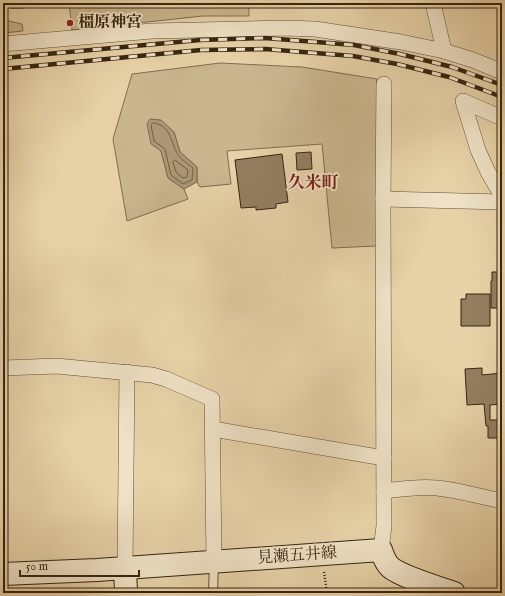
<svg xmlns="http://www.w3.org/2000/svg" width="505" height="596" font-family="'IM FELL English','Noto Serif JP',serif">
<rect width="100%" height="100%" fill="#e7d2a8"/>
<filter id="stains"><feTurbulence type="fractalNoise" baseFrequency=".005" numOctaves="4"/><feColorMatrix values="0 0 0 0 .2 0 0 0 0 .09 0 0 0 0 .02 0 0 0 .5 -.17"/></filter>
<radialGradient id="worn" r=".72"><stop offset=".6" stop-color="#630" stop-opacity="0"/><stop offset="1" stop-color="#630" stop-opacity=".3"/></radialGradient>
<g fill="#c9b58e" stroke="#806d50">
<polygon points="69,3 249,3 249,16 203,16 72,30"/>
<polygon points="9,21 22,24 23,31 3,33 3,22"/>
<polygon points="220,63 302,67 377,79 376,246 332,248 322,144 227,151 231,184 200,187 197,182 197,167 180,152 174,132 161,151 168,178 184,189 188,199 127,221 113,139 132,74"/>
</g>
<polygon fill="#ab9775" stroke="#7d694d" points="150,119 161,120 174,132 180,152 197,167 197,182 184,189 168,178 161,151 151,144 147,124"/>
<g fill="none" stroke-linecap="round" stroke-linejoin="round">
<g stroke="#715e43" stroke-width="1">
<path d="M153,123C171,125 170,141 177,153C180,159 188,164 193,168L192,180L183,184L171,175L165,149L154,141L151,125Z"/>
<polygon points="175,160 188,170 187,177 183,178 176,172 173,162"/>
</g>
</g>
<g fill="#937f60" stroke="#372511">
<polygon points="3,3 23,3 23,8 10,8 10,4 3,5"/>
<polygon points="368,3 408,3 408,7"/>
<polygon points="311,152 312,169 297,170 296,153"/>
<polygon points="282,154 288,202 276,204 276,208 256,210 256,207 241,208 235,160"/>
<polygon points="492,272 500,272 500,278 502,278 502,308 491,308 491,281 492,281"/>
<polygon points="466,294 490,294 490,326 461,326 461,299 466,299"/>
<polygon points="482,368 482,375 502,373 502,404 490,405 490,420 502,420 502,438 488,438 488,426 486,426 484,404 467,405 465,369"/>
</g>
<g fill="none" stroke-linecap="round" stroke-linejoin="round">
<defs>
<polyline id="lane" points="213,593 214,562"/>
<g id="street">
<polyline points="433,3 444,51"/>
<polyline points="3,44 152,31 284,28 315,29 401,42 444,51 473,60 502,72"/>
<polyline points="502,118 463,101 478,150 488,172 502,196"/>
<polyline points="383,199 502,202"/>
<polyline points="3,368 56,366 152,375 166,379 212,399 214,561"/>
<polyline points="213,429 384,458"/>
<path d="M384,491C401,489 419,486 437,488C459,490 480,497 502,501"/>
<polyline points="381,550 384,526 383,199 384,84"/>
<polyline points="125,568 127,372"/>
</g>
<g id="secondary">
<polyline points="125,568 126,593"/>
<path d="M3,574L97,570L381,550C383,556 385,562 390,567C400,576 439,588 454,593"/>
</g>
</defs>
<use href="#lane" stroke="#635037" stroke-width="10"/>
<use href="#street" stroke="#635037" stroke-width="16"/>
<use href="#secondary" stroke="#372511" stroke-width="24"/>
<polyline stroke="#372511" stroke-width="2.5" stroke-dasharray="1 2" stroke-linecap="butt" points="324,572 327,593"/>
<use href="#lane" stroke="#efe2c6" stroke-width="8"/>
<use href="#street" stroke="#efe2c6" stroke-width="15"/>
<use href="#secondary" stroke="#efe2c6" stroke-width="22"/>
<defs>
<g id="rail">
<polyline points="3,58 200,40 265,38 354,45 400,54 452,67 502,85"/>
<polyline points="3,69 201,50 265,49 353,56 397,64 449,77 502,97"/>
</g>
</defs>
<use href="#rail" stroke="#372511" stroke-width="4.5"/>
<use href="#rail" stroke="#efe2c6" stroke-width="3" stroke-dasharray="9" stroke-linecap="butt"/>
</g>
<circle fill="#8f2418" stroke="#efe2c6" stroke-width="1.5" cx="70" cy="23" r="4"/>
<g text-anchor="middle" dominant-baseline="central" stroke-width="3.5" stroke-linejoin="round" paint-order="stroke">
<g font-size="16" font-weight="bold" fill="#372511" stroke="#efe2c6" text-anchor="start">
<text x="78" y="23">橿原神宮</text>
</g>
<g font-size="16" fill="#372511" stroke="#efe2c6">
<text transform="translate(297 556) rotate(-4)">見瀬五井線</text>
</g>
<g font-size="17" font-weight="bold" fill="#7a1f14" stroke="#efe2c6">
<text x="313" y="183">久米町</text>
</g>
</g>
<rect width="505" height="596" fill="none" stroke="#e7d2a8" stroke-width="16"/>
<rect x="4" y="4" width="497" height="588" fill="none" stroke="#372511" stroke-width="2"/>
<rect x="8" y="8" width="489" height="580" fill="none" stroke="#372511"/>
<path d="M20 570v6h119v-6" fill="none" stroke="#372511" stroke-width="2"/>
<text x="26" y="570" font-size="12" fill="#372511" stroke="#efe2c6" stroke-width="3" paint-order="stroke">50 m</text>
<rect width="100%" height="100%" filter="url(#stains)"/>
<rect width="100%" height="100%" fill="url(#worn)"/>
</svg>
